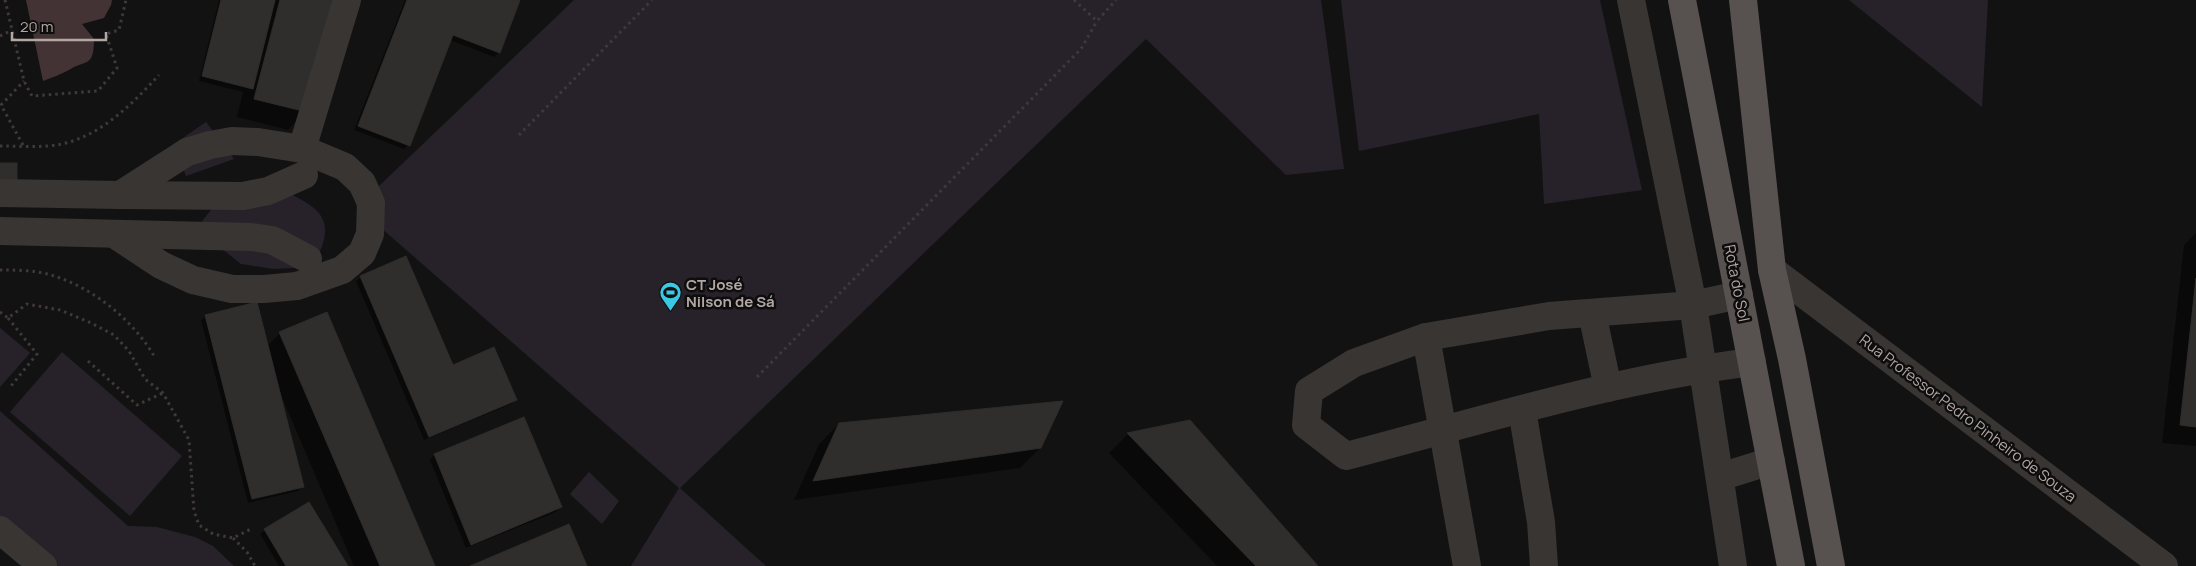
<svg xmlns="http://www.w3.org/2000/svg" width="2196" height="566" font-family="Manrope,sans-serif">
<rect width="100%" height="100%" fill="#131212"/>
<g fill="#27222a">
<polygon points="574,0 1321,0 1344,169 1286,175 1146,39 680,488 766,566 631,566 679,488 357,207"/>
<polygon points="1341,0 1600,0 1642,190 1544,204 1539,114 1359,151"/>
<polygon points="1849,0 1988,0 1982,107"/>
<polygon points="206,122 234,159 186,176 174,144"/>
<path d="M287,192C296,197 307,202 315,209C334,226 322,249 312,267L273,269L241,264L206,236L199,225L215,205Z"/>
<polygon points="0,328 30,353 0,387"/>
<polygon points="62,352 182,456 130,516 10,412"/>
<polygon points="0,411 128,526 157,527 195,537 213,546 234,566 58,566 0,516"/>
<polygon points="589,472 619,501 602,524 570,494"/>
</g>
<path fill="#443334" d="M26,0H112L111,5L104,18L82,24L94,39C94,69 85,59 69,70C59,75 54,77 43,81Z"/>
<g fill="#0007">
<polygon points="219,0 335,0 306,111 288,130 237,117 243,92 199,81"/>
<polygon points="405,0 519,0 499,52 494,57 450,40 409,145 404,149 354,130"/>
<polygon points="2196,233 2196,446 2162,443 2184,245"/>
<polygon points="361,277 452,367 515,400 511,404 424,440 356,281"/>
<polygon points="206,316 267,346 280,333 434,566 354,566 281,395 303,486 298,491 248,503 201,320"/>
<polygon points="524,419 560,507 556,512 466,548 430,460 434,455"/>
<polygon points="839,424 1040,448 1020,468 794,500 819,444"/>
<polygon points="1128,434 1317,566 1217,566 1109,453"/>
<polygon points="265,530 346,566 279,566 260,534"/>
</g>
<g fill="#2f2e2d" stroke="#2f2d2c">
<polygon points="221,0 275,0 253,89 202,76"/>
<polygon points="280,0 337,0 307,112 254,99"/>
<polygon points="407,0 520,0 500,53 453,35 410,146 358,126"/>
<rect x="0" y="163" width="17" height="18"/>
<polygon points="406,256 453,365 494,347 517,400 429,437 360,276"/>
<polygon points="2196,278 2196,427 2180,425"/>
<polygon points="257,302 304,487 252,499 205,315"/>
<polygon points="327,312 435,566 380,566 279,332"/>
<polygon points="1063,401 1041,448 813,481 839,423"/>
<polygon points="524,417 562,507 471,545 434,454"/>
<polygon points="1190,420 1318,566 1256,566 1127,433"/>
<polygon points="309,502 348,566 286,566 264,529"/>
<polygon points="569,524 587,566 470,566"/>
</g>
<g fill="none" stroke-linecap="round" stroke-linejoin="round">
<g stroke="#3f3a39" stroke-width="3" stroke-dasharray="2.5 4" stroke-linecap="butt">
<polyline points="5,0 24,81 32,96 98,91 117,68 106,34 119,30 126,0"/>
<polyline points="1074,0 1097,21 1116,0"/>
<polyline points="0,36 12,30"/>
<polyline points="519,135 652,0"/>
<polyline points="23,145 1,105 24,81"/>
<path d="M0,146C20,146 42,148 62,144C102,135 132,104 159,75"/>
<path d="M0,270C17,270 37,270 54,276C93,288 133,320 154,356"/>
<polyline points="0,312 8,318 27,304 60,310 91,323 114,335 129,351 145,379 163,393 189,440 194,511 199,525 213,534 233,538 253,528"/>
<polyline points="8,318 37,354 11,386"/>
<polyline points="88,361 137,405 163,393"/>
<polyline points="757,377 1081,49 1097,21"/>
<polyline points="233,538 247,552 255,566"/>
</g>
<g stroke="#383533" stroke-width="28">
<polyline points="1631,0 1693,305 1733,566"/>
<polyline points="302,149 347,0"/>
<polyline points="0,193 120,195 187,152 210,145 232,141 258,142 302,149 345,167 362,183 371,203 370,234 362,253 342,270 297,286 264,289 232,289 193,280 161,265 114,234"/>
<polyline points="120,195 243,196 268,191 304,175"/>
<polyline points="0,231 251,237 272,240 308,259"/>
<polyline points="1772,270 2164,566"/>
<path d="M1739,295L1693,305L1549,316L1426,337L1354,363L1309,391L1306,425L1346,456C1480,421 1614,379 1752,362"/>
<polyline points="1592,313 1608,388"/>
<polyline points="1426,337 1467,566"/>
<polyline points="1522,410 1541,522 1544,566"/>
<polyline points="1720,477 1771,461"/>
<polyline points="0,530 43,566"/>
</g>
<g stroke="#57514f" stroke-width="28">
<polyline points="1682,0 1791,566"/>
<polyline points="1743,0 1772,270 1792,359 1831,566"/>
</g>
</g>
<defs>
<symbol id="stadium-pin" viewBox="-11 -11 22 30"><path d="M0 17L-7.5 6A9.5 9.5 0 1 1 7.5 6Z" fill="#39c9e4" stroke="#0e0d0d"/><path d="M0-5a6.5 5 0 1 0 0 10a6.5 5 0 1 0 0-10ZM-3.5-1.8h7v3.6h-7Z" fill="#111"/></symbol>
</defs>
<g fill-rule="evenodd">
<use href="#stadium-pin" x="658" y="280" width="25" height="34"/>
</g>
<g text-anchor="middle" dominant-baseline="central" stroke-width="5" stroke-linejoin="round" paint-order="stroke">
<g font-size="15" fill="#b3a7a4" stroke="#0e0d0d">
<text transform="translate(1737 283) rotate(79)">Rota do Sol</text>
<text transform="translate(1968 418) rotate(37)">Rua Professor Pedro Pinheiro de Souza</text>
</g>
<g font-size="15" font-weight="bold" fill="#b3a7a4" stroke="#0e0d0d" text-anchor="start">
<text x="686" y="284">CT José<tspan x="686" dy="17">Nilson de Sá</tspan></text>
</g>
</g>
<path d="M12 32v8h94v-8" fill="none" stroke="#b3a7a4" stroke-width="2.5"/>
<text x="20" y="32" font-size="15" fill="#b3a7a4" stroke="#0e0d0d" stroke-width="4" paint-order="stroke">20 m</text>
</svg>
